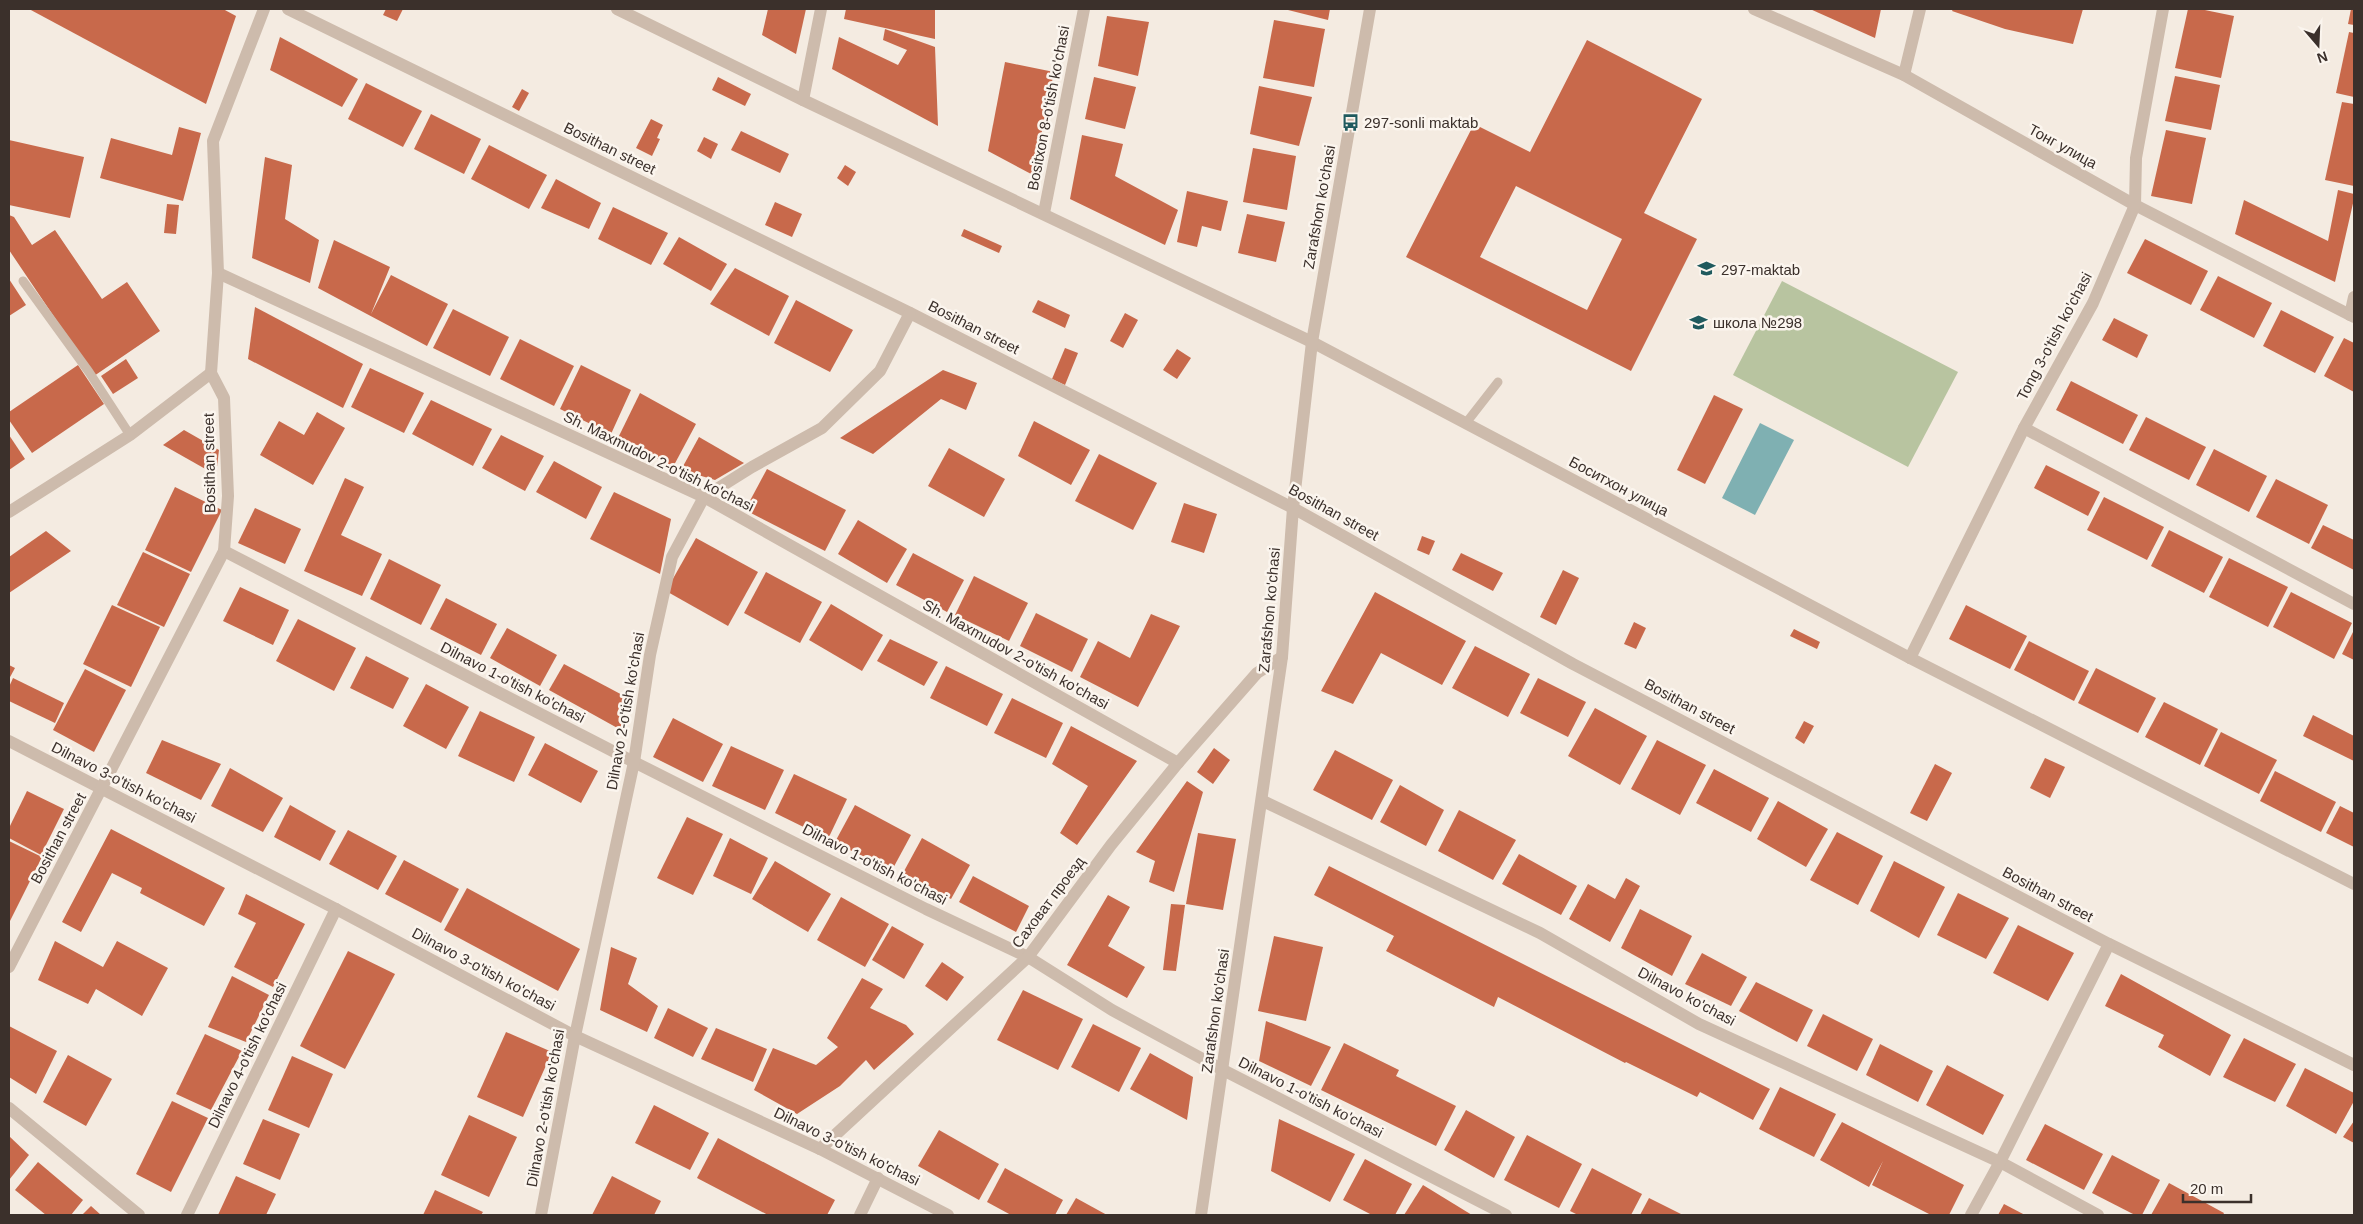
<svg xmlns="http://www.w3.org/2000/svg" width="2363" height="1224" font-family="Helvetica,sans-serif">
<rect width="100%" height="100%" fill="#f4ebe1"/>
<polygon fill="#b8c4a0" points="1782,281 1958,372 1908,467 1733,375"/>
<polygon fill="#7fb0b2" points="1760,423 1794,440 1755,515 1722,498"/>
<g fill="#c8694b" fill-rule="evenodd">
<polygon points="29,9 223,9 236,16 206,104"/>
<polygon points="386,9 403,9 397,21 383,15"/>
<polygon points="768,9 806,9 796,54 762,35"/>
<polygon points="846,9 935,9 935,39 844,19"/>
<polygon points="1284,9 1330,9 1328,20"/>
<polygon points="1810,9 1881,9 1875,38"/>
<polygon points="1953,9 2083,9 2073,44 2005,29 1952,11"/>
<polygon points="2188,9 2200,9 2234,16 2221,78 2175,68"/>
<polygon points="2351,9 2354,9 2354,25 2348,24"/>
<polygon points="1107,16 1149,22 1138,76 1098,66"/>
<polygon points="1274,20 1325,29 1314,87 1263,78"/>
<polygon points="885,29 935,47 938,126 832,69 839,37 898,65 907,50 883,40"/>
<polygon points="2349,32 2354,33 2354,97 2336,93"/>
<polygon points="280,37 358,79 342,107 270,70"/>
<path d="M1587,40L1702,99L1644,213L1697,239L1631,371L1406,257L1474,124L1530,152ZM1516,186L1622,239L1587,310L1480,257Z"/>
<polygon points="1005,62 1054,72 1033,175 988,151"/>
<polygon points="2175,76 2220,85 2211,130 2165,121"/>
<polygon points="718,77 751,94 745,106 712,90"/>
<polygon points="1094,77 1136,87 1125,129 1085,119"/>
<polygon points="366,83 422,111 403,147 348,119"/>
<polygon points="1259,86 1312,97 1299,146 1250,134"/>
<polygon points="522,89 529,93 519,111 512,107"/>
<polygon points="2342,102 2354,104 2354,186 2325,180"/>
<polygon points="431,114 481,139 464,174 414,149"/>
<polygon points="651,119 663,125 657,138 660,139 652,156 636,148"/>
<polygon points="179,127 201,133 183,201 100,178 111,138 172,155"/>
<polygon points="2166,130 2206,138 2192,204 2151,196"/>
<polygon points="741,131 789,154 780,173 731,150"/>
<polygon points="1082,135 1123,144 1115,176 1178,210 1165,245 1070,199"/>
<polygon points="704,137 718,144 711,159 697,151"/>
<polygon points="9,140 84,157 70,218 9,205"/>
<polygon points="489,145 547,175 529,209 471,179"/>
<polygon points="1253,148 1296,156 1287,210 1243,202"/>
<polygon points="265,157 292,165 285,219 319,240 310,283 252,258"/>
<polygon points="845,165 856,172 848,186 837,178"/>
<polygon points="556,179 601,203 589,229 541,208"/>
<polygon points="2338,190 2354,194 2354,199 2335,282 2235,234 2244,200 2328,241"/>
<polygon points="1187,191 1228,201 1221,231 1202,226 1197,247 1177,242"/>
<polygon points="775,202 802,214 792,237 765,225"/>
<polygon points="167,204 179,205 176,234 164,233"/>
<polygon points="613,207 668,233 651,265 598,239"/>
<polygon points="1247,214 1285,222 1276,262 1238,253"/>
<polygon points="9,215 14,217 32,245 55,230 102,299 127,282 160,331 94,376 9,250"/>
<polygon points="964,229 1002,246 999,253 961,236"/>
<polygon points="679,237 727,264 711,291 663,264"/>
<polygon points="2145,239 2208,271 2191,305 2127,273"/>
<polygon points="334,240 390,267 371,314 391,275 448,304 427,346 318,288"/>
<polygon points="735,268 789,296 769,336 710,304"/>
<polygon points="2218,276 2272,303 2254,338 2200,310"/>
<polygon points="9,279 26,305 9,316"/>
<polygon points="796,300 853,330 830,372 774,343"/>
<polygon points="1038,300 1070,315 1065,328 1032,312"/>
<polygon points="255,307 363,364 343,408 248,359"/>
<polygon points="453,309 509,337 490,376 433,348"/>
<polygon points="2281,310 2334,337 2315,373 2263,346"/>
<polygon points="1125,313 1138,320 1123,348 1110,341"/>
<polygon points="2114,318 2148,335 2137,358 2102,340"/>
<polygon points="2344,338 2354,343 2354,392 2324,376"/>
<polygon points="520,339 574,366 554,406 500,379"/>
<polygon points="1065,348 1078,353 1065,385 1052,379"/>
<polygon points="1177,349 1191,358 1177,379 1163,370"/>
<polygon points="126,359 138,378 113,394 101,376"/>
<polygon points="78,365 104,404 32,453 9,420 9,412"/>
<polygon points="581,365 631,390 611,434 560,409"/>
<polygon points="370,368 424,393 404,433 351,407"/>
<polygon points="943,370 977,383 966,410 941,399 873,454 840,438"/>
<polygon points="2071,381 2138,415 2123,444 2056,410"/>
<polygon points="640,393 696,424 673,467 618,438"/>
<polygon points="1714,395 1743,409 1705,484 1677,470"/>
<polygon points="431,400 492,429 473,466 412,434"/>
<polygon points="317,412 345,428 313,485 260,455 279,421 304,435"/>
<polygon points="2146,417 2206,447 2189,480 2129,450"/>
<polygon points="1034,421 1090,450 1071,485 1018,456"/>
<polygon points="184,430 219,450 216,475 163,445"/>
<polygon points="9,435 25,459 9,470"/>
<polygon points="501,435 544,456 525,491 482,468"/>
<polygon points="699,437 744,463 715,480 681,470"/>
<polygon points="949,448 1005,479 984,517 928,486"/>
<polygon points="2214,449 2267,476 2249,512 2196,485"/>
<polygon points="1099,454 1157,483 1133,530 1075,501"/>
<polygon points="554,461 602,487 586,519 536,492"/>
<polygon points="2046,465 2100,492 2088,516 2034,488"/>
<polygon points="767,469 846,510 825,551 745,510"/>
<polygon points="345,478 364,487 341,535 382,554 362,596 304,571"/>
<polygon points="2276,479 2328,505 2309,544 2256,517"/>
<polygon points="175,487 222,510 191,572 145,550"/>
<polygon points="614,492 671,519 660,574 590,539"/>
<polygon points="2104,497 2164,527 2147,560 2087,530"/>
<polygon points="1184,503 1217,514 1204,553 1171,542"/>
<polygon points="255,508 301,529 285,564 238,543"/>
<polygon points="858,520 907,549 887,583 838,554"/>
<polygon points="2323,525 2354,540 2354,570 2311,548"/>
<polygon points="2169,530 2223,557 2204,593 2151,566"/>
<polygon points="46,531 71,551 9,593 9,557"/>
<polygon points="1422,536 1435,541 1429,555 1417,550"/>
<polygon points="696,538 758,572 728,626 666,591"/>
<polygon points="143,552 190,574 164,627 117,605"/>
<polygon points="913,553 964,580 947,612 896,585"/>
<polygon points="1461,553 1503,573 1493,591 1452,570"/>
<polygon points="2229,558 2288,587 2268,627 2209,597"/>
<polygon points="389,559 441,585 421,625 370,599"/>
<polygon points="1563,570 1579,578 1556,625 1540,617"/>
<polygon points="766,572 822,602 800,643 744,613"/>
<polygon points="974,576 1028,603 1009,641 955,615"/>
<polygon points="240,587 289,610 273,645 223,621"/>
<polygon points="1375,592 1466,641 1442,685 1381,653 1353,704 1321,691"/>
<polygon points="2291,592 2352,623 2334,659 2273,627"/>
<polygon points="446,598 497,624 481,655 430,629"/>
<polygon points="831,604 883,635 862,671 809,640"/>
<polygon points="112,605 160,627 131,687 83,664"/>
<polygon points="1966,605 2027,636 2010,669 1949,639"/>
<polygon points="1036,613 1088,639 1072,672 1020,646"/>
<polygon points="1151,614 1180,626 1138,707 1080,677 1098,641 1130,658"/>
<polygon points="298,619 356,648 334,691 276,661"/>
<polygon points="1634,622 1646,628 1636,649 1624,644"/>
<polygon points="507,628 557,655 540,686 490,658"/>
<polygon points="1794,629 1820,642 1817,649 1790,636"/>
<polygon points="2354,630 2354,660 2342,654"/>
<polygon points="890,639 938,662 924,686 877,661"/>
<polygon points="2029,641 2089,671 2074,701 2014,670"/>
<polygon points="1475,646 1530,674 1508,717 1452,688"/>
<polygon points="366,656 409,678 393,709 350,688"/>
<polygon points="564,664 628,698 621,730 549,690"/>
<polygon points="9,665 15,668 9,679"/>
<polygon points="946,666 1003,694 987,726 930,698"/>
<polygon points="2096,668 2156,698 2138,733 2078,703"/>
<polygon points="85,669 126,690 94,752 53,730"/>
<polygon points="13,678 64,703 55,723 9,701 9,687"/>
<polygon points="1538,678 1586,702 1568,737 1520,713"/>
<polygon points="426,684 469,707 446,749 403,726"/>
<polygon points="1012,698 1063,723 1046,758 994,733"/>
<polygon points="2164,702 2218,729 2200,765 2145,737"/>
<polygon points="1595,708 1647,736 1620,785 1568,756"/>
<polygon points="480,711 535,737 514,782 458,756"/>
<polygon points="2313,715 2354,736 2354,761 2303,736"/>
<polygon points="673,718 723,744 703,782 653,757"/>
<polygon points="1804,721 1814,726 1804,744 1795,738"/>
<polygon points="1071,726 1137,761 1077,845 1060,833 1088,786 1052,764"/>
<polygon points="2221,732 2277,760 2259,794 2204,766"/>
<polygon points="162,740 221,764 201,800 146,773"/>
<polygon points="1657,740 1706,765 1680,815 1631,789"/>
<polygon points="545,743 598,771 581,803 528,775"/>
<polygon points="731,746 784,770 765,810 712,786"/>
<polygon points="1214,748 1230,760 1213,784 1197,772"/>
<polygon points="1335,750 1393,780 1372,820 1313,790"/>
<polygon points="2045,758 2065,767 2050,798 2030,788"/>
<polygon points="1935,764 1952,773 1927,821 1910,813"/>
<polygon points="230,768 283,798 263,832 211,806"/>
<polygon points="1714,769 1769,798 1751,832 1696,803"/>
<polygon points="2275,771 2336,802 2321,832 2260,801"/>
<polygon points="794,774 847,799 828,839 775,813"/>
<polygon points="1187,781 1203,792 1174,892 1149,882 1155,861 1136,852"/>
<polygon points="1400,785 1444,810 1426,846 1380,822"/>
<polygon points="27,791 64,809 41,855 9,838 9,828"/>
<polygon points="1778,801 1828,829 1806,867 1757,839"/>
<polygon points="290,805 336,831 320,861 274,837"/>
<polygon points="855,805 911,835 891,872 835,842"/>
<polygon points="2340,806 2354,813 2354,847 2326,833"/>
<polygon points="1459,810 1516,840 1493,880 1438,851"/>
<polygon points="687,817 723,834 693,895 657,878"/>
<polygon points="111,829 225,888 204,926 140,893 142,888 112,873 81,932 62,922"/>
<polygon points="348,830 397,856 378,890 329,864"/>
<polygon points="1837,832 1883,856 1858,905 1810,880"/>
<polygon points="1198,833 1236,839 1223,910 1186,904"/>
<polygon points="730,838 768,858 751,894 713,876"/>
<polygon points="922,838 970,865 951,899 903,873"/>
<polygon points="9,841 42,857 9,923"/>
<polygon points="1519,854 1577,886 1561,915 1502,884"/>
<polygon points="404,860 459,889 441,923 385,894"/>
<polygon points="775,861 831,894 808,932 752,899"/>
<polygon points="1894,861 1945,887 1919,938 1870,911"/>
<polygon points="1329,866 1770,1089 1753,1120 1700,1092 1697,1097 1626,1062 1625,1063 1498,997 1494,1007 1386,951 1394,936 1314,895"/>
<polygon points="973,876 1029,906 1016,932 959,902"/>
<polygon points="1626,878 1640,886 1610,942 1569,919 1588,884 1615,899"/>
<polygon points="467,888 580,949 558,991 444,930"/>
<polygon points="1958,893 2009,918 1986,959 1937,935"/>
<polygon points="246,894 305,924 273,987 234,967 256,923 238,914"/>
<polygon points="1108,895 1130,907 1108,946 1145,967 1127,998 1067,965"/>
<polygon points="841,897 889,924 865,967 817,940"/>
<polygon points="1171,904 1185,905 1176,971 1163,970"/>
<polygon points="1640,909 1692,936 1672,976 1621,948"/>
<polygon points="2018,925 2074,953 2048,1001 1993,973"/>
<polygon points="892,926 924,944 904,979 872,960"/>
<polygon points="1274,936 1323,947 1306,1021 1258,1011"/>
<polygon points="55,941 103,967 117,941 168,968 142,1016 96,989 88,1004 38,980"/>
<polygon points="611,947 637,958 628,984 658,1006 647,1032 600,1010"/>
<polygon points="348,951 395,974 345,1069 300,1046"/>
<polygon points="1702,953 1747,977 1731,1006 1685,984"/>
<polygon points="942,962 964,977 947,1001 925,986"/>
<polygon points="2121,974 2231,1035 2210,1076 2158,1047 2164,1035 2105,1006"/>
<polygon points="232,976 269,995 246,1042 208,1027"/>
<polygon points="862,978 883,989 870,1008 906,1025 914,1034 874,1070 866,1060 840,1086 797,1114 754,1090 773,1048 816,1065 838,1047 827,1038"/>
<polygon points="1756,982 1813,1010 1797,1042 1739,1011"/>
<polygon points="1023,990 1083,1019 1058,1070 997,1040"/>
<polygon points="668,1008 708,1028 693,1057 654,1038"/>
<polygon points="1823,1014 1873,1039 1857,1071 1807,1046"/>
<polygon points="1266,1021 1331,1047 1311,1086 1259,1061"/>
<polygon points="1093,1024 1141,1048 1119,1092 1071,1067"/>
<polygon points="9,1026 57,1051 36,1094 9,1077"/>
<polygon points="716,1028 767,1049 753,1082 701,1059"/>
<polygon points="506,1032 552,1052 523,1117 477,1097"/>
<polygon points="205,1034 242,1051 211,1110 176,1094"/>
<polygon points="2244,1038 2296,1064 2275,1102 2223,1077"/>
<polygon points="1344,1043 1399,1070 1396,1076 1456,1106 1436,1146 1321,1090"/>
<polygon points="1880,1044 1933,1071 1918,1102 1866,1075"/>
<polygon points="1150,1053 1193,1077 1187,1120 1130,1089"/>
<polygon points="68,1055 112,1079 86,1126 43,1102"/>
<polygon points="292,1056 333,1074 309,1128 268,1110"/>
<polygon points="1947,1065 2004,1095 1983,1135 1926,1105"/>
<polygon points="2305,1068 2354,1093 2354,1101 2336,1134 2286,1106"/>
<polygon points="1780,1087 1836,1114 1814,1157 1759,1129"/>
<polygon points="172,1101 208,1118 171,1192 136,1174"/>
<polygon points="654,1105 709,1133 690,1170 635,1143"/>
<polygon points="1466,1110 1515,1137 1494,1178 1444,1150"/>
<polygon points="469,1115 517,1137 489,1197 441,1175"/>
<polygon points="263,1119 300,1134 280,1180 243,1164"/>
<polygon points="1279,1119 1355,1154 1330,1202 1271,1171"/>
<polygon points="2354,1121 2354,1143 2343,1137"/>
<polygon points="1842,1122 1964,1185 1949,1215 1931,1215 1872,1185 1883,1161 1869,1187 1820,1160"/>
<polygon points="2045,1124 2103,1154 2084,1190 2026,1160"/>
<polygon points="939,1130 999,1164 979,1200 918,1166"/>
<polygon points="1527,1135 1582,1164 1559,1208 1504,1180"/>
<polygon points="9,1136 29,1155 9,1180"/>
<polygon points="718,1138 835,1200 827,1215 768,1215 697,1178"/>
<polygon points="2112,1155 2160,1180 2142,1215 2135,1215 2092,1193"/>
<polygon points="1365,1159 1412,1184 1395,1215 1372,1215 1343,1200"/>
<polygon points="38,1162 83,1200 71,1215 46,1215 15,1190"/>
<polygon points="1005,1168 1063,1200 1055,1215 1011,1215 987,1202"/>
<polygon points="1592,1168 1642,1194 1631,1215 1578,1215 1570,1211"/>
<polygon points="236,1176 276,1194 266,1215 218,1215"/>
<polygon points="612,1176 661,1201 654,1215 592,1215"/>
<polygon points="2169,1183 2224,1213 2223,1215 2151,1215"/>
<polygon points="1423,1185 1472,1215 1404,1215"/>
<polygon points="435,1190 483,1212 481,1215 423,1215"/>
<polygon points="1076,1198 1107,1215 1066,1215"/>
<polygon points="1649,1198 1683,1215 1640,1215"/>
<polygon points="2004,1204 2025,1215 1998,1215"/>
<polygon points="91,1206 101,1215 82,1215"/>
</g>
<g fill="none" stroke-linecap="round" stroke-linejoin="round">
<g stroke="#cdbbac" stroke-width="9">
<polyline points="23,281 89,372 130,435"/>
<polyline points="1466,423 1498,382"/>
</g>
<g stroke="#cdbbac" stroke-width="12">
<polyline points="288,9 910,313 1293,508 1573,664 2109,944 2354,1065"/>
<polyline points="617,9 803,100 1312,342 1910,658 2354,884"/>
<polyline points="1754,9 1904,75 2135,205 2354,317"/>
<polyline points="1904,75 1920,9"/>
<polyline points="803,100 821,9"/>
<polyline points="1044,213 1084,9"/>
<polyline points="218,273 704,497 1178,763"/>
<polyline points="2350,315 2354,297"/>
<polyline points="2024,428 2354,604"/>
<polyline points="9,512 130,435 211,373"/>
<polyline points="224,551 634,762 926,909 1028,957 1112,1010 1223,1070 1506,1215"/>
<polyline points="1910,658 2024,428 2093,303 2135,205 2136,158 2163,9"/>
<polyline points="9,741 336,909 575,1036 820,1149 948,1215"/>
<polyline points="1263,801 1540,933 1699,1024 2000,1162 2098,1215"/>
<polyline points="9,967 224,551 228,496 224,398 211,373 218,273 213,141 264,9"/>
<polyline points="9,1108 139,1215"/>
<polyline points="820,1149 1028,957 1111,845 1178,763 1257,673 1282,657"/>
<polyline points="187,1215 336,909"/>
<polyline points="541,1215 575,1036 634,762 650,655 672,557 704,497 752,467 822,428 880,371 910,313"/>
<polyline points="860,1215 878,1178"/>
<polyline points="1971,1215 2000,1162 2109,944"/>
</g>
<polyline stroke="#cdbbac" stroke-width="12" points="1201,1215 1282,657 1293,508 1312,342 1370,9"/>
</g>
<defs>
<symbol id="bus-bare" viewBox="-9 -9 18 18"><path d="M-5-6H5V4H4V6H2V4H-2V6H-4V4H-5ZM-3.5-4V0h7V-4ZM-3.5 1.2v1.5H-2V1.2ZM2 1.2v1.5H3.5V1.2Z" fill="#1f5a5e" stroke="#fbf5ee" stroke-width="2.5" paint-order="stroke"/></symbol>
<symbol id="school-bare" viewBox="-9 -9 18 18"><path d="M0-5L7-2L0 1L-7-2ZM-4 1L0 2.5L4 1V4Q0 6-4 4Z" fill="#1f5a5e" stroke="#fbf5ee" stroke-width="2.5" paint-order="stroke"/></symbol>
</defs>
<g fill-rule="evenodd">
<use href="#bus-bare" x="1338" y="110" width="25" height="25"/>
<use href="#school-bare" x="1694" y="256" width="25" height="25"/>
<use href="#school-bare" x="1686" y="310" width="25" height="25"/>
</g>
<g text-anchor="middle" dominant-baseline="central" stroke-width="5" stroke-linejoin="round" paint-order="stroke">
<g font-size="15" fill="#3b302b" stroke="#fbf5ee">
<text transform="translate(1048 108) rotate(-79)">Bositxon 8-o'tish ko'chasi</text>
<text transform="translate(2063 146) rotate(29)">Тонг улица</text>
<text transform="translate(610 148) rotate(26)">Bosithan street</text>
<text transform="translate(1319 207) rotate(-80)">Zarafshon ko'chasi</text>
<text transform="translate(974 327) rotate(27)">Bosithan street</text>
<text transform="translate(2054 336) rotate(-62)">Tong 3-o'tish ko'chasi</text>
<text transform="translate(659 461) rotate(26)">Sh. Maxmudov 2-o'tish ko'chasi</text>
<text transform="translate(209 463) rotate(-91)">Bosithan street</text>
<text transform="translate(1619 486) rotate(28)">Боситхон улица</text>
<text transform="translate(1334 512) rotate(29)">Bosithan street</text>
<text transform="translate(1269 610) rotate(-85)">Zarafshon ko'chasi</text>
<text transform="translate(1016 654) rotate(29)">Sh. Maxmudov 2-o'tish ko'chasi</text>
<text transform="translate(513 682) rotate(27)">Dilnavo 1-o'tish ko'chasi</text>
<text transform="translate(1690 706) rotate(28)">Bosithan street</text>
<text transform="translate(625 711) rotate(-80)">Dilnavo 2-o'tish ko'chasi</text>
<text transform="translate(124 782) rotate(27)">Dilnavo 3-o'tish ko'chasi</text>
<text transform="translate(58 838) rotate(-62)">Bosithan street</text>
<text transform="translate(875 864) rotate(27)">Dilnavo 1-o'tish ko'chasi</text>
<text transform="translate(2048 894) rotate(28)">Bosithan street</text>
<text transform="translate(1048 902) rotate(-53)">Саховат проезд</text>
<text transform="translate(484 969) rotate(28)">Dilnavo 3-o'tish ko'chasi</text>
<text transform="translate(1687 996) rotate(28)">Dilnavo ko'chasi</text>
<text transform="translate(1215 1011) rotate(-82)">Zarafshon ko'chasi</text>
<text transform="translate(247 1055) rotate(-64)">Dilnavo 4-o'tish ko'chasi</text>
<text transform="translate(1311 1097) rotate(27)">Dilnavo 1-o'tish ko'chasi</text>
<text transform="translate(545 1108) rotate(-80)">Dilnavo 2-o'tish ko'chasi</text>
<text transform="translate(847 1146) rotate(26)">Dilnavo 3-o'tish ko'chasi</text>
</g>
<g font-size="15" fill="#3b302b" stroke="#fbf5ee" text-anchor="start">
<text x="1364" y="122">297-sonli maktab</text>
<text x="1721" y="269">297-maktab</text>
<text x="1713" y="322">школа №298</text>
</g>
</g>
<rect width="2363" height="1224" fill="none" stroke="#3b302b" stroke-width="20"/>
<g transform="translate(2318 45) rotate(161)" stroke="#fbf5ee" stroke-width="4" paint-order="stroke">
<path d="M0-4L9 19L0 12L-9 19Z" fill="#3b302b"/>
<text y="-8" font-size="14" font-weight="bold" text-anchor="middle" fill="#3b302b">N</text>
</g>
<path d="M2183 1194v8h68v-8" fill="none" stroke="#3b302b" stroke-width="2.5"/>
<text x="2190" y="1194" font-size="15" fill="#3b302b" stroke="#fbf5ee" stroke-width="4" paint-order="stroke">20 m</text>
</svg>
